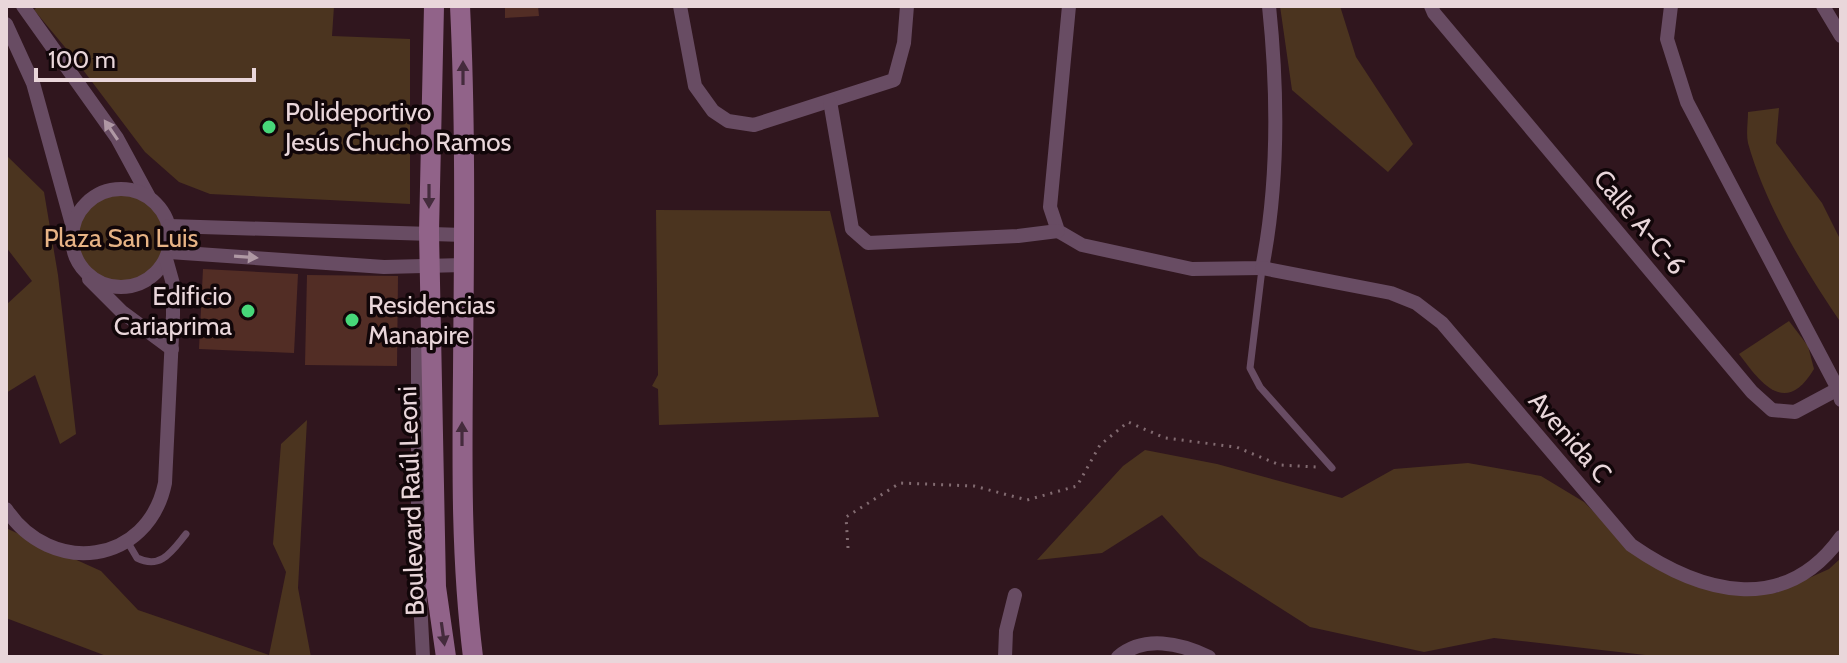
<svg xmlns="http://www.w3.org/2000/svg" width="1847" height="663" font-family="Cabin,sans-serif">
<rect width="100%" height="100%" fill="#30161e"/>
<g fill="#4b341f">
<polygon points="38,6 334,6 332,36 410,39 410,204 210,194 179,182 145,152 74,58 34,10"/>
<polygon points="1280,6 1340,6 1356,57 1413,144 1388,172 1292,90"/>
<path d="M1779,108L1776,143L1822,203L1841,241V323C1804,268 1766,207 1748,143C1746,133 1748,122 1748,112Z"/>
<polygon points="6,155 44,192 58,275 76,434 60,444 35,375 6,393 6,305 32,281 6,247"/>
<circle cx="121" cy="238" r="49"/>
<polygon points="656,210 830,211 879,417 659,425 658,389 652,386 658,375"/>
<path d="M1789,321L1808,346L1814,369C1786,416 1762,385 1739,354Z"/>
<polygon points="307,420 298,588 311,657 109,657 6,618 6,529 8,529 101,571 138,610 269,655 286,572 273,544 281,444"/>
<polygon points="1145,450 1217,464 1342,498 1394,469 1468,463 1541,476 1584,502 1629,547 1721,591 1776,593 1829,569 1841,558 1841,656 1663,657 1494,638 1424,652 1310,627 1199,556 1162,515 1102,553 1037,560 1123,466"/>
</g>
<g fill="#522d25">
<polygon points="505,6 538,6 539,16 505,18"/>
<polygon points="203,269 298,274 294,353 199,349"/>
<polygon points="307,275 398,276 397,366 305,365"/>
</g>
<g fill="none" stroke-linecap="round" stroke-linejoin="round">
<polyline stroke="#826b71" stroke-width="3" stroke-dasharray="2 6" stroke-linecap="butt" points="848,548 846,517 900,483 974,486 1027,500 1077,486 1100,445 1128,422 1165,438 1236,447 1280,465 1316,467"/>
<g stroke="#684c63" stroke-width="7">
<polyline points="1262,269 1250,368 1260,387 1332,468"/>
<path d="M127,541L137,558C161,570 172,551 186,534"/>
</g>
<g stroke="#684c63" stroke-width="14">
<polyline points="23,6 117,138 149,197"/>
<polyline points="680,6 695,86 713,111 728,121 754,125 894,80 904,43 907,6"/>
<path d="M1069,6L1050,207L1058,231L1082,245L1192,269L1262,268C1279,182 1278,92 1269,6"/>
<polyline points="1431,6 1434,13 1752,392 1772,410 1795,412 1838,389"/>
<polyline points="1671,6 1667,39 1687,102 1838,389 1841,400"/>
<polyline points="1823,6 1841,36"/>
<polyline points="6,24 33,83 73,228"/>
<polyline points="830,101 852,229 868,243 1018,236 1058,231"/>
<circle cx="121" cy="238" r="49"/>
<polyline points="169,226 464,235"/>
<polyline points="169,252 384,267 464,265"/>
<path d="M1262,268L1391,293L1416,303L1442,323L1631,545C1700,593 1784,617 1841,537"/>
<polyline points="89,279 122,312 172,349"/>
<path d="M6,509C51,577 148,565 165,483L173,315V284L166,259"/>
<polyline points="423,657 418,563 418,350 432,333"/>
<polyline points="1005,657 1006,631 1015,595"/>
<path d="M1118,657C1144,635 1180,643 1209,657"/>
</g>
<g stroke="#916389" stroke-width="20">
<polyline points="434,6 429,232 436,587 446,657"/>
<path d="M460,6C466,128 464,250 463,371C462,468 461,560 473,657"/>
</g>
</g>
<defs><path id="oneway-solid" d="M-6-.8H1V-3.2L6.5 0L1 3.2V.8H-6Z" transform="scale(2)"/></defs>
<g fill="#442b3c">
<use href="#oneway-solid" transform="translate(463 73) rotate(-90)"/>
<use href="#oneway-solid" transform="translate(429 196) rotate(90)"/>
<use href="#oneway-solid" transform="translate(462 434) rotate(-90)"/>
<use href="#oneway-solid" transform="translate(443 634) rotate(82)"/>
</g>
<g fill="#af98a4">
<use href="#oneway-solid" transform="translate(111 130) rotate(-124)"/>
<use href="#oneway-solid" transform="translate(246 257) rotate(4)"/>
</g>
<g fill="#47d779" stroke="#110609" stroke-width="3">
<circle cx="269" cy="127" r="8"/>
<circle cx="248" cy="311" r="8"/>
<circle cx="352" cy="320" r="8"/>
</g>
<g text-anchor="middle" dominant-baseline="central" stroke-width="7" stroke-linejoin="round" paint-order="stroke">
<g font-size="26" fill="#e9d6da" stroke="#110609" text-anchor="start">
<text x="285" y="112">Polideportivo<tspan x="285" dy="30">Jesús Chucho Ramos</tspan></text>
<text x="232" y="296" text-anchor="end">Edificio<tspan x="232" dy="30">Cariaprima</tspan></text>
<text x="368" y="305">Residencias<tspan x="368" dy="30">Manapire</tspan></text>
</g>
<g font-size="26" fill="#e9d6da" stroke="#110609">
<text transform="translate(1640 222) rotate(50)">Calle A-C-6</text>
<text transform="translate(1570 437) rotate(49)">Avenida C</text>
<text transform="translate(411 501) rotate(-92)">Boulevard Raúl Leoni</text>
</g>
<g font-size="26" fill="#e7b385" stroke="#110609">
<text x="121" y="238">Plaza San Luis</text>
</g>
</g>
<rect width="1847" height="663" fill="none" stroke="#e9d6da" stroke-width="16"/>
<path d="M36 68v12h218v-12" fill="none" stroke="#e9d6da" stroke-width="4"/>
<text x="48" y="68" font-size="24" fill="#e9d6da" stroke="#110609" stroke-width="6" paint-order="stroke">100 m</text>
</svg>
